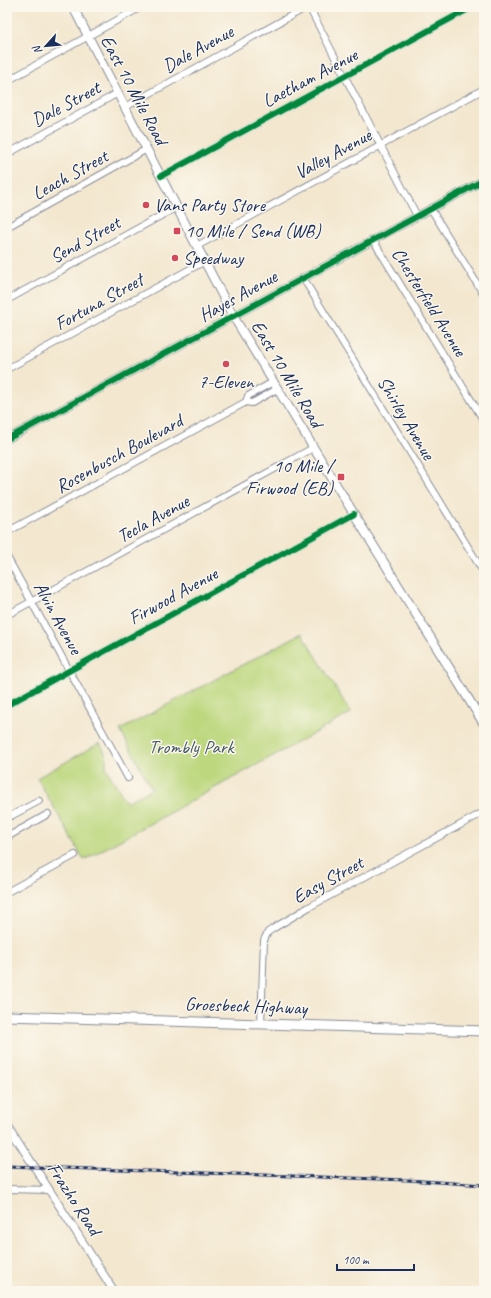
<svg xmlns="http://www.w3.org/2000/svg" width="491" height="1298" font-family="Caveat,sans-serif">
<rect width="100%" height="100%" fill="#fbf7ec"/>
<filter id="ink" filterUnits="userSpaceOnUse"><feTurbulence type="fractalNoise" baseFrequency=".025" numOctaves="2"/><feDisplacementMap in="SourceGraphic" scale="8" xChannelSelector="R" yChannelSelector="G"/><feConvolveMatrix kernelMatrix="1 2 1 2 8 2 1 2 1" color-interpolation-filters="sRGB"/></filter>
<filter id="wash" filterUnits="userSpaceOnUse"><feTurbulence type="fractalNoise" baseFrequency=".012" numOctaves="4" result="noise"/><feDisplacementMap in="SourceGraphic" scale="16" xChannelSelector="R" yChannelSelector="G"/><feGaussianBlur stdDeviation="0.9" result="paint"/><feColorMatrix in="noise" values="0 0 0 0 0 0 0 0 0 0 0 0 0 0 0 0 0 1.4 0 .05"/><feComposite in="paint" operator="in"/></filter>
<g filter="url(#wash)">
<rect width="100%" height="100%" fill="#f3e7cf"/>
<polygon fill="#bcd77d" stroke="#6c836e" points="302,633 351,713 84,860 37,778 100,743 106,755 106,768 126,802 152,789 120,730"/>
</g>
<g filter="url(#ink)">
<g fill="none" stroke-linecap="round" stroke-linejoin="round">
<defs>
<g id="minor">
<polyline points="309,7 417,216"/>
<polyline points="7,81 141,7"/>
<polyline points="125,107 307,7"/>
<polyline points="7,154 118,93"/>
<polyline points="161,176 472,7"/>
<polyline points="431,209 484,295"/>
<polyline points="7,227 147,149"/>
<polyline points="373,240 484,421"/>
<polyline points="197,246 484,89"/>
<polyline points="303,278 484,573"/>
<polyline points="7,300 177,207"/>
<polyline points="7,369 205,261"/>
<polyline points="273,382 248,396 246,402 252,403 277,389"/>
<polyline points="7,532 246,402"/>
<polyline points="7,557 128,778"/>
<polyline points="7,615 313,448"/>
<polyline points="7,705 354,514"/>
<polyline points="7,818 39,801"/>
<polyline points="7,837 48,814"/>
<polyline points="7,892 75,855"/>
<polyline points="261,1024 264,940 268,932 274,928 309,907 484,812"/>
<polyline points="7,1189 49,1190"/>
</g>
<g id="tertiary">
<polyline points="7,439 484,180"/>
<polyline points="7,1124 114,1291"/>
</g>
<polyline id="secondary" points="73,7 233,316 354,514 484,724"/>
<polyline id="primary" points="7,1016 484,1031"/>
</defs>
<use href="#minor" stroke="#878b96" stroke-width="8"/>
<use href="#tertiary" stroke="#878b96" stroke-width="9"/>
<use href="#secondary" stroke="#878b96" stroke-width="10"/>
<use href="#primary" stroke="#878b96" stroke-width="11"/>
<use href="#minor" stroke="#fff" stroke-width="6"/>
<use href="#tertiary" stroke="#fff" stroke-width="7"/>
<use href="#secondary" stroke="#fff" stroke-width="8"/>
<use href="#primary" stroke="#fff" stroke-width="9"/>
<defs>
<polyline id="rail" points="7,1166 407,1180 484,1185"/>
</defs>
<use href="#rail" stroke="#1b2f5e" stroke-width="3"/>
<use href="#rail" stroke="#fbf7ec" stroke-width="1.5" stroke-dasharray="4.5" stroke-linecap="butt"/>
<defs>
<g id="cycleway">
<polyline points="161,176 472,7"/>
<polyline points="7,439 484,180"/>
<polyline points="7,705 354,514"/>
</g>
</defs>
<use href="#cycleway" stroke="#fbf7ec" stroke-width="8"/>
<use href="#cycleway" stroke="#00873e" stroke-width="6"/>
</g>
</g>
<g fill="#d1495b" stroke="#fbf7ec" stroke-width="1.5">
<circle cx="146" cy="205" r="4"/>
<rect x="173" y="227" width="8" height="8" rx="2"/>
<circle cx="175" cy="258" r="4"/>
<circle cx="226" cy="364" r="4"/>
<rect x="337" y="473" width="8" height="8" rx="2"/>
</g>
<g text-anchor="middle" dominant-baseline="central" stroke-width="3" stroke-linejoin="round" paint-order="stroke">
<g font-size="19" fill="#1b2f5e" stroke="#fbf7ec">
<text transform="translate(198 49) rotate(-29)">Dale Avenue</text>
<text transform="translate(310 78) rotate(-28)">Laetham Avenue</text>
<text transform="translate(134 90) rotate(62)">East 10 Mile Road</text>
<text transform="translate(66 104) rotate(-28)">Dale Street</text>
<text transform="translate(333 154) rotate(-29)">Valley Avenue</text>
<text transform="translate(70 175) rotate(-29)">Leach Street</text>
<text transform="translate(85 240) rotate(-29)">Send Street</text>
<text transform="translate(238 296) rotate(-29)">Hayes Avenue</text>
<text transform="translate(99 302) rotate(-29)">Fortuna Street</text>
<text transform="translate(429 302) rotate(58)">Chesterfield Avenue</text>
<text transform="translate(287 374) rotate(59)">East 10 Mile Road</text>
<text transform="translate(406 418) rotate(59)">Shirley Avenue</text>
<text transform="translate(119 454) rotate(-29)">Rosenbusch Boulevard</text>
<text transform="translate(153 519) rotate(-29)">Tecla Avenue</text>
<text transform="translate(173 596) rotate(-29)">Firwood Avenue</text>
<text transform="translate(58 618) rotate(61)">Alvin Avenue</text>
<text transform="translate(328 880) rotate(-29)">Easy Street</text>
<text transform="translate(246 1006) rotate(2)">Groesbeck Highway</text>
<text transform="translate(74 1199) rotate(57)">Frazho Road</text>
</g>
<g font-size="19" fill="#1b2f5e" stroke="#fbf7ec" text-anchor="start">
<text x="154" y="205">Vans Party Store</text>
<text x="185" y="231">10 Mile / Send (WB)</text>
<text x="183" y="258">Speedway</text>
<text x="226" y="382" text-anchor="middle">7-Eleven</text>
<text x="333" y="466" text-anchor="end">10 Mile /<tspan x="333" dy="22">Firwood (EB)</tspan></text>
</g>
<g font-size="19" fill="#435966" stroke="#fbf7ec">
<text x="191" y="747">Trombly Park</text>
</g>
</g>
<rect width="491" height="1298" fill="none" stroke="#fbf7ec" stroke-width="24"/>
<g transform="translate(46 46) rotate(243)" stroke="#fbf7ec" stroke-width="3" paint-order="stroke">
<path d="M0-3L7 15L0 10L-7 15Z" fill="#1b2f5e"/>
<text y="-6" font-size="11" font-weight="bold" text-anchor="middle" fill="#1b2f5e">N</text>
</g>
<path d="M337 1264v6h77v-6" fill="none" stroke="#1b2f5e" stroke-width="2"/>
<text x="343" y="1264" font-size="12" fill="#1b2f5e" stroke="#fbf7ec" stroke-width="3" paint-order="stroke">100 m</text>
</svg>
